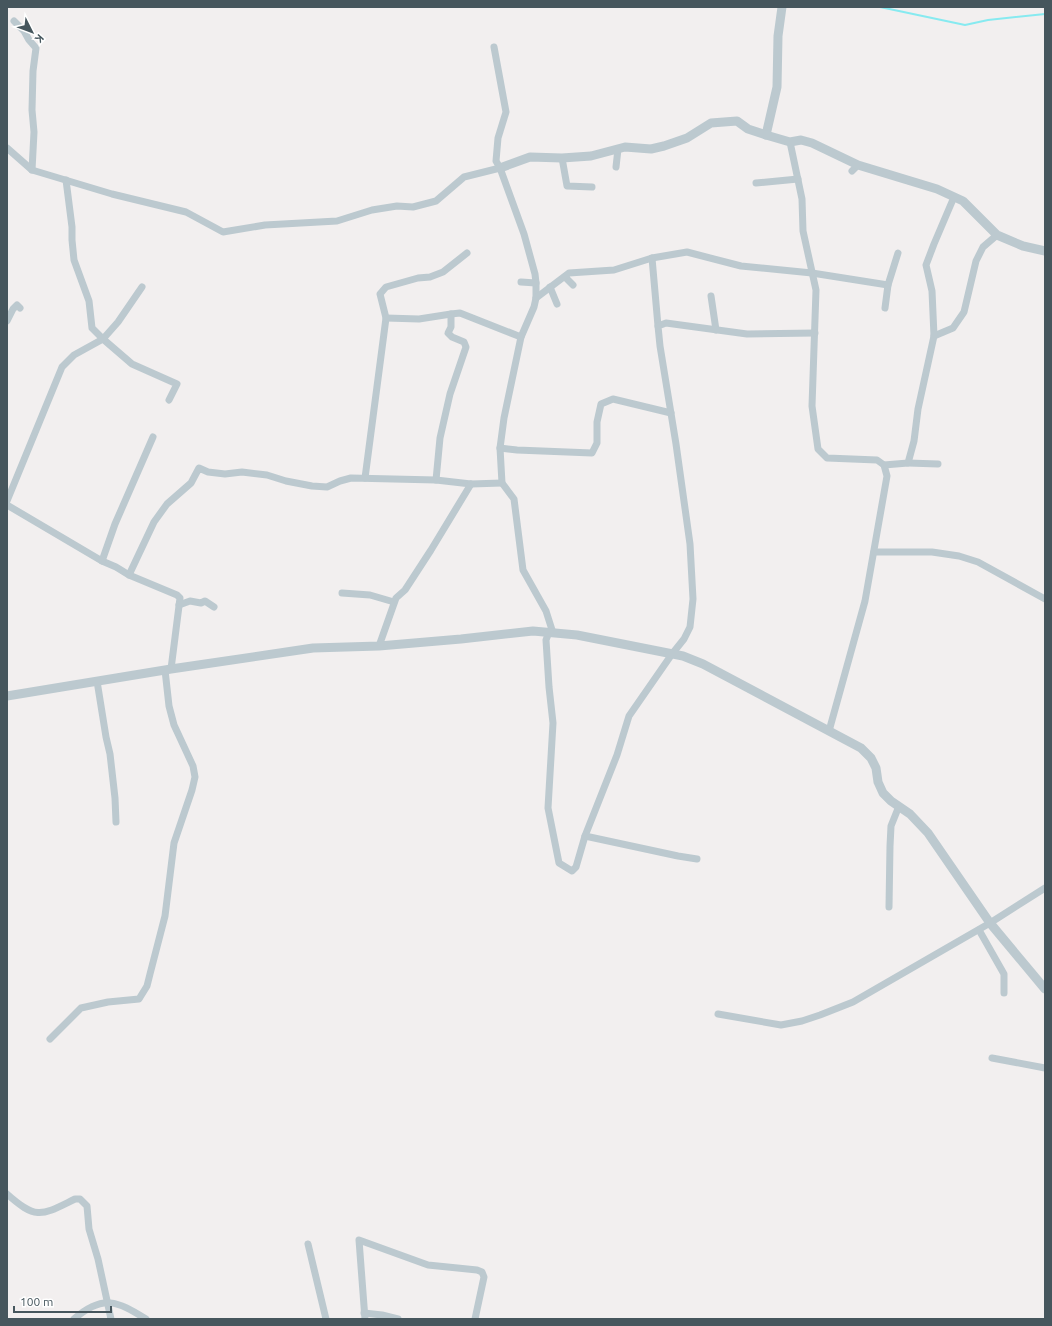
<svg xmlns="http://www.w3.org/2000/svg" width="1052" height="1326" font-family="Ubuntu,sans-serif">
<rect width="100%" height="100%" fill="#f2efef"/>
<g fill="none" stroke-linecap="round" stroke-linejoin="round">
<polyline stroke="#87eaf0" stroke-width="2" points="880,7 965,25 988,20 1045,14"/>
<g stroke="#bcc9cf" stroke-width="7">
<polyline points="14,21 24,31 29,40 36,48 33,71 32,110 34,132 32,170"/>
<polyline points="494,47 506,112 498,138 496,161 500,168 524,234 535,274 536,283 536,298 534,307 521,337 504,418 500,448 502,483 514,499 523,570 546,611 553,633"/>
<polyline points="790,142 802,199 803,231 816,290 812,406 818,449 827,458 877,460 884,465 887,476 865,601 829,731"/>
<polyline points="7,148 32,170 112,194 186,212 223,232 265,225 337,221 372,210 397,206 413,207 436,201 464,177 500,168"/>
<polyline points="562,158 567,186 592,187"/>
<polyline points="616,167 618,149"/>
<polyline points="852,171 858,165"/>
<polyline points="66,180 72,227 72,240 74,260 89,301 92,328 103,339 132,364 177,384 169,400"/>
<polyline points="756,183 798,179"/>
<polyline points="652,258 658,326"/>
<polyline points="565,277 573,285"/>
<polyline points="521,282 536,283"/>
<polyline points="550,287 557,304"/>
<polyline points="711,296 716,330"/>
<polyline points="536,298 569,273 614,270 652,258 687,252 741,266 812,273 888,285"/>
<polyline points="885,308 888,285 898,253"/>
<polyline points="386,318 419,319 451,314 460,313 521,337"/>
<polyline points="7,321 13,309 17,305 20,308"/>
<polyline points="934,336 953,328 964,312 976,261 983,247 997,235"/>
<polyline points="500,448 517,450 592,453 597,443 597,422 601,404 613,399 671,413"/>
<polyline points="908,463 938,464"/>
<polyline points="884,465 908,463 914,441 918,409 934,336 932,291 926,265 934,244 954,197"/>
<polyline points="365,478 386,318 380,294 386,287 418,278 430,277 443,272 467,253"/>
<polyline points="436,480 440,438 450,394 466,347 464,342 452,337 448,333 451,327 451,314"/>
<polyline points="7,501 62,367 74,355 103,339 118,322 142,287"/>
<polyline points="7,505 102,561 116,567 129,575 177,595 180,598 171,669"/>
<polyline points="874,552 932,552 959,556 978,562 1045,599"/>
<polyline points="102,561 115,524 153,437"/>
<polyline points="129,575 154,522 167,504 191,483 199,468 208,472 225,474 242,472 267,475 286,481 312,486 327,487 340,481 351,478 436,480 471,484 502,483"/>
<polyline points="342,593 370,595 394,602"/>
<polyline points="179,605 190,601 201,603 205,601 214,607"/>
<polyline points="549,632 546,640 549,687 553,723 548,808 559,863 572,871 576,867 585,836"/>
<polyline points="379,646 396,598 405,590 431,550 471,484"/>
<polyline points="97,681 106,737 110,754 115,798 116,822"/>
<polyline points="697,859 678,856 585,836 617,755 629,716 672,654 684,639 690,627 693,599 690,544 676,444 660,346 658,326 666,323 747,334 815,333"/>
<polyline points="889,907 890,846 891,826 899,806"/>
<polyline points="979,930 1004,974 1004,993"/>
<polyline points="718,1014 781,1025 802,1021 820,1015 853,1002 990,923 1045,888"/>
<polyline points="50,1039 81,1008 108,1002 139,999 147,986 150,974 165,916 174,843 192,790 195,777 193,766 174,725 169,706 165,670"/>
<polyline points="992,1058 1045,1068"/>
<path d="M7,1194C37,1221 42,1215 75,1199H80L87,1206L89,1229L98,1259L111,1319"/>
<polyline points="308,1244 326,1319"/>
<polyline points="364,1313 382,1315 398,1319"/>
<path d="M74,1319C103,1294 117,1301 146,1319"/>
<polyline points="365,1319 359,1240 428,1265 477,1270 482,1272 484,1277 475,1319"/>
</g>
<g stroke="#bcc9cf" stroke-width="9">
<polyline points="766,135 777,87 778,36 782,7"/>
<polyline points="500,168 530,157 562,158 591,156 625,147 651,149 664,146 687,138 711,123 737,121 748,129 766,135 790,142 801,140 812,143 858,165 937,189 963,201 997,235 1023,246 1045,251"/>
<polyline points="7,696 171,669 313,648 379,646 461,639 533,631 577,635 683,656 703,664 861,748 871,758 876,768 878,782 883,793 891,801 910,814 928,833 990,923 1045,989"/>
</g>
</g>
<rect width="1052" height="1326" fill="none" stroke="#46565d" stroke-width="16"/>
<g transform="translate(32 32) rotate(132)" stroke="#ffffff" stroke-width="3" paint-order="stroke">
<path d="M0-3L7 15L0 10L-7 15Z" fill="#46565d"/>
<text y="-6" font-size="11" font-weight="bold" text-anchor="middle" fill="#46565d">K</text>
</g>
<path d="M14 1306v6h97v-6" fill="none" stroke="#46565d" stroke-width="2"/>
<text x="20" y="1306" font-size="12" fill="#46565d" stroke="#ffffff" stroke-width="3" paint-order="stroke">100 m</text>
</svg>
